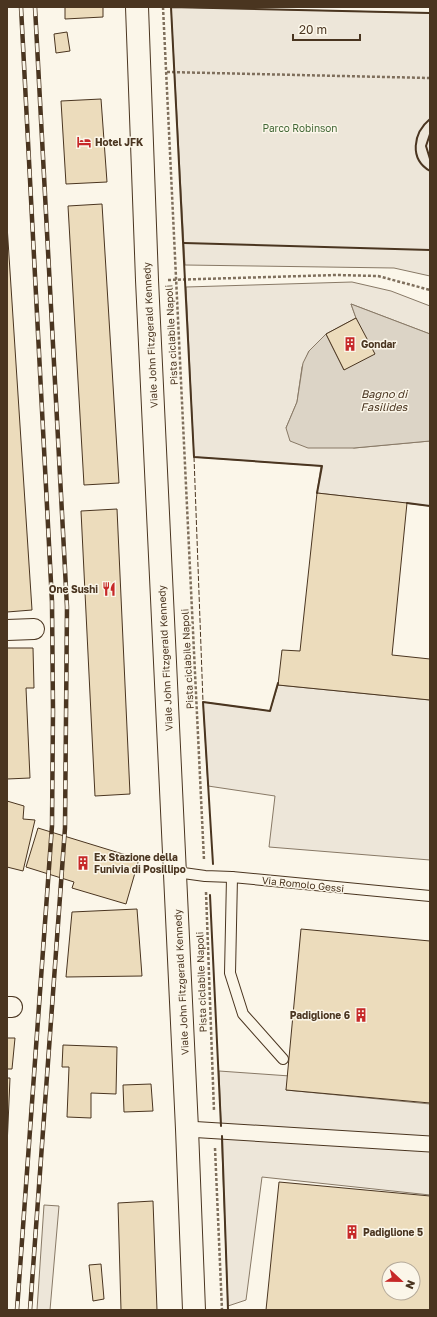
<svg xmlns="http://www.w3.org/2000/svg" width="437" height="1317" font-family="'Golos Text',sans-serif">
<rect width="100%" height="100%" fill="#fbf6e9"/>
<g fill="#ede6d9" stroke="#887966">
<polygon points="171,7 430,13 430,276 394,268 185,265"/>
<polygon points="352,282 391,291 430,306 430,334 351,304 356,318 326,334 309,351 302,367 297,402 286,428 354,448 430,441 430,506 317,493 321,466 194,457 186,287"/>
<polygon points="278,685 430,700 430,860 269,847 275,796 208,786 203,702 270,711"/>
<polygon points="219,1071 290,1076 286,1090 430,1104 430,1195 262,1177 246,1300 228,1306"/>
<polygon points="44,1205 59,1206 50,1310 37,1310"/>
</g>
<polygon fill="#dcd4c6" stroke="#887966" points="351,304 430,334 430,441 354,448 308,448 290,441 286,428 297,402 303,363 309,351 326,334 344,370 356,318"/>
<g fill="#ecdcbc" stroke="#4a3520" fill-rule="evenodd">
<polygon points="65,7 103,7 103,17 65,19"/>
<polygon points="67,32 70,51 56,53 54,34"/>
<polygon points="101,99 107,182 66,184 61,101"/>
<polygon points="102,204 119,483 84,485 68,206"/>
<polygon points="7,225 32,610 7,612"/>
<polygon points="356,318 375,354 344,370 326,334"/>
<polygon points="317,493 407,503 392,655 430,659 430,700 278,685 282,650 300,651"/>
<polygon points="117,509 130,794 95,796 81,511"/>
<polygon points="7,648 33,648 34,688 26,688 30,778 7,779"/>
<polygon points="7,801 24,806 23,819 35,820 23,871 7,867"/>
<polygon points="38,828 139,859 126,904 72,888 74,882 26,867"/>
<polygon points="137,909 142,976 66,977 72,912"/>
<polygon points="301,929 430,941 430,1103 286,1090"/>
<polygon points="7,1038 15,1038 12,1069 7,1069"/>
<polygon points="63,1045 117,1047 116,1094 91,1093 91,1118 67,1117 69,1067 62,1067"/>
<polygon points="7,1078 10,1078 7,1147"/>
<polygon points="151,1084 153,1111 124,1112 123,1085"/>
<path d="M279,1182L430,1196V1310H266ZM389,1269H413V1293H389Z"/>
<polygon points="153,1201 157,1310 121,1310 118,1203"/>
<polygon points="101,1264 104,1299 93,1301 89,1265"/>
</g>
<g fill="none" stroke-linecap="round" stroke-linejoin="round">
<defs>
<g id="service">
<polyline points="176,872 205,876 232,877 430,896"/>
<polyline points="232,877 230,973 243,1014 283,1059"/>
</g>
<polyline id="pedestrian" points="187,1129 430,1144"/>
<g id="minor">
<polyline points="7,630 34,629"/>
<polyline points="7,1007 12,1007"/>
</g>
<polyline id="primary" points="137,7 147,280 187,1129 194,1310"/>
</defs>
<use href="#service" stroke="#4a3520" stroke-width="12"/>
<use href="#pedestrian" stroke="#4a3520" stroke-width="17"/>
<use href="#minor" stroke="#4a3520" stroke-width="22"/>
<use href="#primary" stroke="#4a3520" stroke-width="24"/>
<g stroke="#7f6f5c" stroke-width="2.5" stroke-dasharray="3 2" stroke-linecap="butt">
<polyline points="163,7 204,860"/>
<polyline points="167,72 430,78"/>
<polyline points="168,280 336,275 378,276 430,290"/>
<polyline points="206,892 214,1111"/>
<polyline points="215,1148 222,1310"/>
</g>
<use href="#service" stroke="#fbf6e9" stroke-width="10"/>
<use href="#pedestrian" stroke="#fbf6e9" stroke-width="15"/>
<use href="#minor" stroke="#fbf6e9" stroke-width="20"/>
<use href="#primary" stroke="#fbf6e9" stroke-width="22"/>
<defs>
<g id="rail">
<polyline points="17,1310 52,826 53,711 52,602 21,7"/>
<polyline points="30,1310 65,828 67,607 35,7"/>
</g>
</defs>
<use href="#rail" stroke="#4a3520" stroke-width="4.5"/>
<use href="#rail" stroke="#fbf6e9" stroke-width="3" stroke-dasharray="9" stroke-linecap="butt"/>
<polyline stroke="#4a3520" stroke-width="1" stroke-dasharray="5 2" stroke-linecap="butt" points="194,457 203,702"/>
<g stroke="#4a3520" stroke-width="2">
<path d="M430,119C413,133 409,159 430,171"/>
<polyline points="430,134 426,146 430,159"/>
<polyline points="184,243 430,250"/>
<polyline points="317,493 322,466 194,457 171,7 430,13"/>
<polyline points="407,503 430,506"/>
<polyline points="213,864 203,702 270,711 278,683"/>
<polyline points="210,895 221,1126"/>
<polyline points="222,1136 228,1310"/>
</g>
</g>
<defs>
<symbol id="hotel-bare" viewBox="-9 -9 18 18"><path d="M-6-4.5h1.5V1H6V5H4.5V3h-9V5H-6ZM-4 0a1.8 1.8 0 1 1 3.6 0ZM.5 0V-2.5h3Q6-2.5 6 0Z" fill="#c62828" stroke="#fbf6e9" stroke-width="2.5" paint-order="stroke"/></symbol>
<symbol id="building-bare" viewBox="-9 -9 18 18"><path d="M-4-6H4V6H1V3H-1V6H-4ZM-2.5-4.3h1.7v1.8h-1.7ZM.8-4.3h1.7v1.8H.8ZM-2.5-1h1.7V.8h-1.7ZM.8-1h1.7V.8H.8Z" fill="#c62828" stroke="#fbf6e9" stroke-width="2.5" paint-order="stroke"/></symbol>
<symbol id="restaurant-bare" viewBox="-9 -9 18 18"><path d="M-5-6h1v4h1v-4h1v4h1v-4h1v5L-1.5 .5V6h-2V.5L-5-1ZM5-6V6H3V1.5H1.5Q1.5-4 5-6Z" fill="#c62828" stroke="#fbf6e9" stroke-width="2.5" paint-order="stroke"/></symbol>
</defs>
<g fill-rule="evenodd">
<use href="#hotel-bare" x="74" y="132" width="20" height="20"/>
<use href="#building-bare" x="340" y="334" width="20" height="20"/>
<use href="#restaurant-bare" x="99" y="579" width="20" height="20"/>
<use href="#building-bare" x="73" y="853" width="20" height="20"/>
<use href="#building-bare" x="351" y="1005" width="20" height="20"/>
<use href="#building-bare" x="342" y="1222" width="20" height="20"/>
</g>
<g text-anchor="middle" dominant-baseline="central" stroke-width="3" stroke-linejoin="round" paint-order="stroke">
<g font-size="10" fill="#436837" stroke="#fbf6e9">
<text x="300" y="128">Parco Robinson</text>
</g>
<g font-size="10" font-weight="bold" fill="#4a3520" stroke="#fbf6e9" text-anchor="start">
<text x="95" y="142">Hotel JFK</text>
<text x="361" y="344">Gondar</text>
<text x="98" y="589" text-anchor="end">One Sushi</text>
<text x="94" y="857">Ex Stazione della<tspan x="94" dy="12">Funivia di Posillipo</tspan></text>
<text x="350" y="1015" text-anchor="end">Padiglione 6</text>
<text x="363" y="1232">Padiglione 5</text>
</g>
<g font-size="10" fill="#4a3520" stroke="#fbf6e9">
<text transform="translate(150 335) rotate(-93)">Viale John Fitzgerald Kennedy</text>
<text transform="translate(171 335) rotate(-93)">Pista ciclabile Napoli</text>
<text transform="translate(165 658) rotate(-93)">Viale John Fitzgerald Kennedy</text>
<text transform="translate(187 659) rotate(-93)">Pista ciclabile Napoli</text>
<text transform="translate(303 884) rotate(6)">Via Romolo Gessi</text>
<text transform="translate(181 982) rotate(-93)">Viale John Fitzgerald Kennedy</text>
<text transform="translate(201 982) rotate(-92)">Pista ciclabile Napoli</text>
</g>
<g font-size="11" font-style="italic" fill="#4a3520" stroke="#fbf6e9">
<text x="384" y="393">Bagno di<tspan x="384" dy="13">Fasilides</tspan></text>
</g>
</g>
<rect width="437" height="1317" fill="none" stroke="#4a3520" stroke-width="16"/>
<g transform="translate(401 1281) rotate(112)"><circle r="19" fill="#fbf6e9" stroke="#b4a999"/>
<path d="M0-3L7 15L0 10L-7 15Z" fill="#c62828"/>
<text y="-6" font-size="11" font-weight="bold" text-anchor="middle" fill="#4a3520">N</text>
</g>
<path d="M293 34v6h67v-6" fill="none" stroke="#4a3520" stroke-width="2"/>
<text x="299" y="34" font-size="12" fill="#4a3520" stroke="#fbf6e9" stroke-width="3" paint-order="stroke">20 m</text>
</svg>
